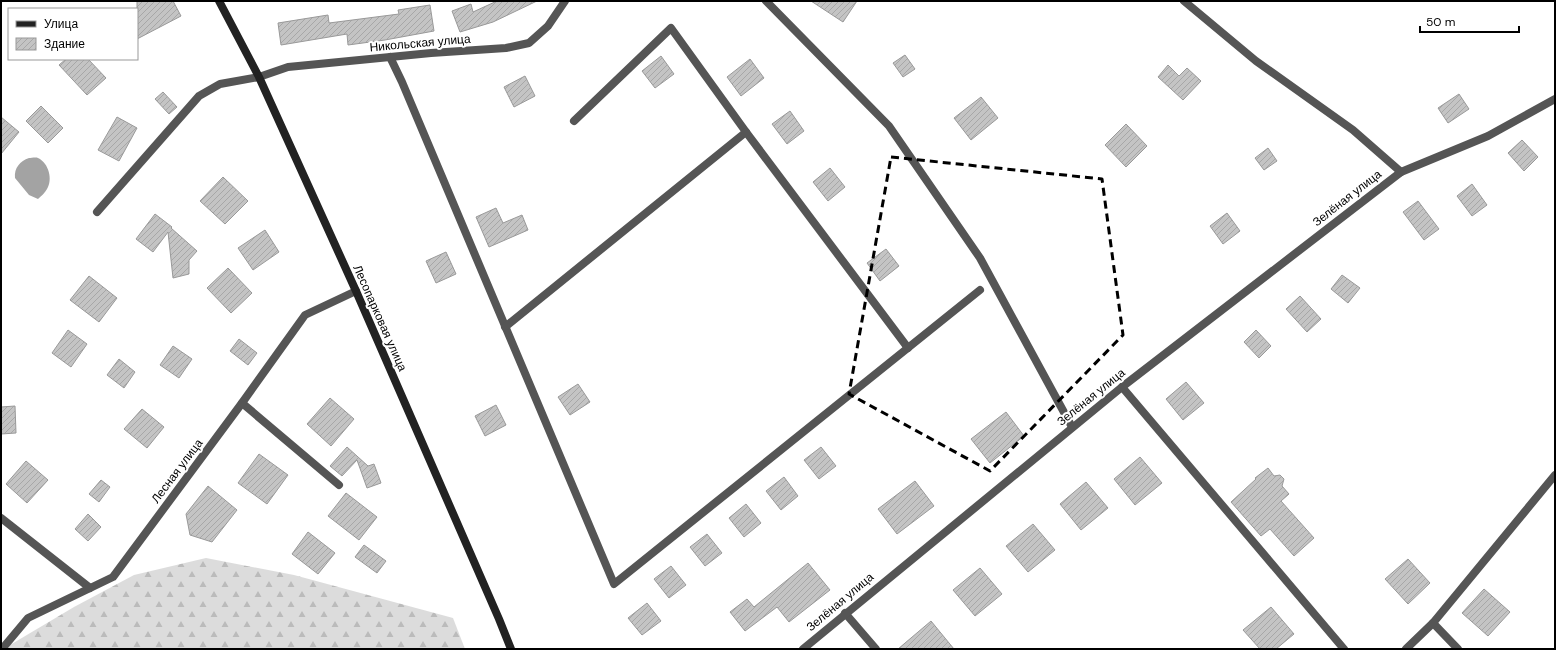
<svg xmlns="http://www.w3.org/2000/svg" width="1556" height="650" font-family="'DM Sans',sans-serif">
<defs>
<pattern id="forest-firs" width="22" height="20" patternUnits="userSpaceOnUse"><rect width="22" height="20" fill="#dcdcdc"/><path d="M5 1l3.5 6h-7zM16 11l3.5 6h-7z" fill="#bbb"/></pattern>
<pattern id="building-hatch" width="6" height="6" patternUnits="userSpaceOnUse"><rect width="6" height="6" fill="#c4c4c4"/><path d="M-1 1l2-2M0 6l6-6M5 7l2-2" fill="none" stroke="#a7a7a7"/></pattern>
</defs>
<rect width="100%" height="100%" fill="#fff"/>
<polygon fill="url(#forest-firs)" points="206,558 294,575 453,618 465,649 8,649 10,645 74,607 134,575"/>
<path fill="#a3a3a3" d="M29,158C31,158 36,157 38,158C49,163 53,180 47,189C45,193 41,196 38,199L29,195L15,178C14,168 20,161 29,158Z"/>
<g fill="url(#building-hatch)" stroke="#999">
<polygon points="137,1 173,1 181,16 137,39"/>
<polygon points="497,1 537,1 493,22 460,32 452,11 471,4 473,12"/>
<polygon points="811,1 857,1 843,22"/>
<polygon points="430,5 434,31 385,40 348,45 347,34 281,45 278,23 328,15 329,23 399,14 398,10"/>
<polygon points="905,55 915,69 903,77 893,63"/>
<polygon points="661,56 674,74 655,88 642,71"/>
<polygon points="66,59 88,59 106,78 87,95 59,65"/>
<polygon points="750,59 764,78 741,96 727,77"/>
<polygon points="1168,65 1179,76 1187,68 1201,81 1183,100 1158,77"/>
<polygon points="525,76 535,96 514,107 504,87"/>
<polygon points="163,92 177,107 169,114 155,99"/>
<polygon points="1459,94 1469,109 1448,123 1438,108"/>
<polygon points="981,97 998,118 971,140 954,118"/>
<polygon points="41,106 63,128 48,143 26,121"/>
<polygon points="790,111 804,131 787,144 772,124"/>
<polygon points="1,117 19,132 1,154"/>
<polygon points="117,117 137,128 119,161 98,150"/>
<polygon points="1126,124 1147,146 1126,167 1105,145"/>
<polygon points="1522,140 1538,157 1524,171 1508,153"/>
<polygon points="1268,148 1277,161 1264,170 1255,158"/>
<polygon points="830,168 845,187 828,201 813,182"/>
<polygon points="223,177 248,201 225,224 200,201"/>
<polygon points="1472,184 1487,205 1472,216 1457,196"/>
<polygon points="1418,201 1439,229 1424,240 1403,212"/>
<polygon points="496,208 503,223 522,215 528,230 489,247 476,217"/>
<polygon points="1227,213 1240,231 1223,244 1210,226"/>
<polygon points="155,214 172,227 171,228 197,251 189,260 189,274 173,278 168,232 153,252 136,239"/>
<polygon points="265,230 279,252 253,270 238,248"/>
<polygon points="886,249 899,266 880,281 867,263"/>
<polygon points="446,252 456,274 436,283 426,261"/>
<polygon points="228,268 252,293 231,313 207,288"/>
<polygon points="1342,275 1360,288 1348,303 1331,289"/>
<polygon points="89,276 117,298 99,322 70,300"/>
<polygon points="1300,296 1321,319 1307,332 1286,309"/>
<polygon points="68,330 87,344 71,367 52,353"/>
<polygon points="1256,330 1271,346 1259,358 1244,342"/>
<polygon points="239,339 257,353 248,365 230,351"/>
<polygon points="173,346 192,359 179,378 160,365"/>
<polygon points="119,359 135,372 124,388 107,375"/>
<polygon points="1186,382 1204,403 1183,420 1166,399"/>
<polygon points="578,384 590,402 570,415 558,397"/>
<polygon points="330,398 354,419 331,446 307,424"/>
<polygon points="496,405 506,425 485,436 475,416"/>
<polygon points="15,406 16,433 1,434 1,407"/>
<polygon points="142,409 164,427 147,448 124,429"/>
<polygon points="1006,412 1024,436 990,463 971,439"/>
<polygon points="347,447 368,466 374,464 381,483 367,488 357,460 342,476 330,466"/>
<polygon points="821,447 836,466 819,479 804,460"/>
<polygon points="259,454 288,475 267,504 238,483"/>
<polygon points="1140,457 1162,483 1135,505 1114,479"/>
<polygon points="26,461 48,480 27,503 6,484"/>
<polygon points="1268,468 1274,476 1280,475 1284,479 1282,486 1289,494 1281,501 1314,538 1294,556 1270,529 1261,536 1231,502 1256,479 1255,478"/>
<polygon points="784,477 798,496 781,510 766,491"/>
<polygon points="101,480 110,487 99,502 89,494"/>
<polygon points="915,481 934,506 897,534 878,509"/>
<polygon points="1086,482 1108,508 1081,530 1060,504"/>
<polygon points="208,486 237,510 212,542 190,535 186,514"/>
<polygon points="346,493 377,517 359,540 328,516"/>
<polygon points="746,504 761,523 744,537 729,518"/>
<polygon points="88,514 101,527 88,541 75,529"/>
<polygon points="1033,524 1055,550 1028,572 1006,546"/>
<polygon points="308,532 335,553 318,574 292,554"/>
<polygon points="707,534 722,553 705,566 690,547"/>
<polygon points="364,545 386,561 377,573 355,557"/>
<polygon points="1408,559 1430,583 1408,604 1385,579"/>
<polygon points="808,563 830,590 789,622 777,607 745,631 730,612 747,599 754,607"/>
<polygon points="671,566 686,585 669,598 654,579"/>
<polygon points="980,568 1002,594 975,616 953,590"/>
<polygon points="1484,589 1510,612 1488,636 1462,613"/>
<polygon points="647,603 661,621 642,635 628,618"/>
<polygon points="1271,607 1294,634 1276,649 1260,649 1243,630"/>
<polygon points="931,621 954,649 898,649"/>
</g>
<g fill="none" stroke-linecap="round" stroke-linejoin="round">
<g stroke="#555" stroke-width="8">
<polyline points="574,121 671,28 746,132 908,348"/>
<polyline points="242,403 339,485"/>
<polyline points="1,518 90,588"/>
<polyline points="1433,623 1458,649"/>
<polyline points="1406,649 1433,623 1555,475"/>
</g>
<g stroke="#555" stroke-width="8">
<polyline points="766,1 889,126 980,258 1072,427"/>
<polyline points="1184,1 1256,61 1353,130 1401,172"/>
<polyline points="390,57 402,82 614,584 980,290"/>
<polyline points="97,212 199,96 220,84 259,77 288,67 431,53 506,48 529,43 548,26 565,1"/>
<polyline points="505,327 746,132"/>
<polyline points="1122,387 1344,649"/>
<polyline points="845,613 876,649"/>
<polyline points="2,649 28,618 113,577 242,403 305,315 356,291"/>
<polyline points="803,649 1122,387 1401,172 1488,136 1555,99"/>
</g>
<polyline stroke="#222" stroke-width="8" points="219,1 259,77 356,291 499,619 511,649"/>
</g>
<path fill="none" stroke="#000" stroke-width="3" stroke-dasharray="8 5" stroke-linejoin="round" d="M891,157L1102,179L1123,335L990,471L849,394Z"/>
<g text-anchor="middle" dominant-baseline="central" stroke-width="4" stroke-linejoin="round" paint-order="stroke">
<g font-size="12" fill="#000" stroke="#fff">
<text transform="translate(420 43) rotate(-5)">Никольская улица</text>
<text transform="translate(1347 198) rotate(-38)">Зелёная улица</text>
<text transform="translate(380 318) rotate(66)">Лесопарковая улица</text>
<text transform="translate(1091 397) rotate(-39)">Зелёная улица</text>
<text transform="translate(177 471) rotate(-53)">Лесная улица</text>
<text transform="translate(840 602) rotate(-40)">Зелёная улица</text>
</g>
</g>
<rect width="1556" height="650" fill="none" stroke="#000000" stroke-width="4"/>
<rect x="8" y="8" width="130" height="52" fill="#ffffff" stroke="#999999"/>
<rect x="16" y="21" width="20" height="6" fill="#222222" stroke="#999999"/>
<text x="44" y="28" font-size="12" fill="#000000">Улица</text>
<rect x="16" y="38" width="20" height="12" fill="url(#building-hatch)" stroke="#999999"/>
<text x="44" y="48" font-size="12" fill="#000000">Здание</text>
<path d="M1420 26v6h99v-6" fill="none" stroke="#000000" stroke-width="2"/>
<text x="1426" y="26" font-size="12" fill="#000000" stroke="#ffffff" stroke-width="3" paint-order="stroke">50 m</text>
</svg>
